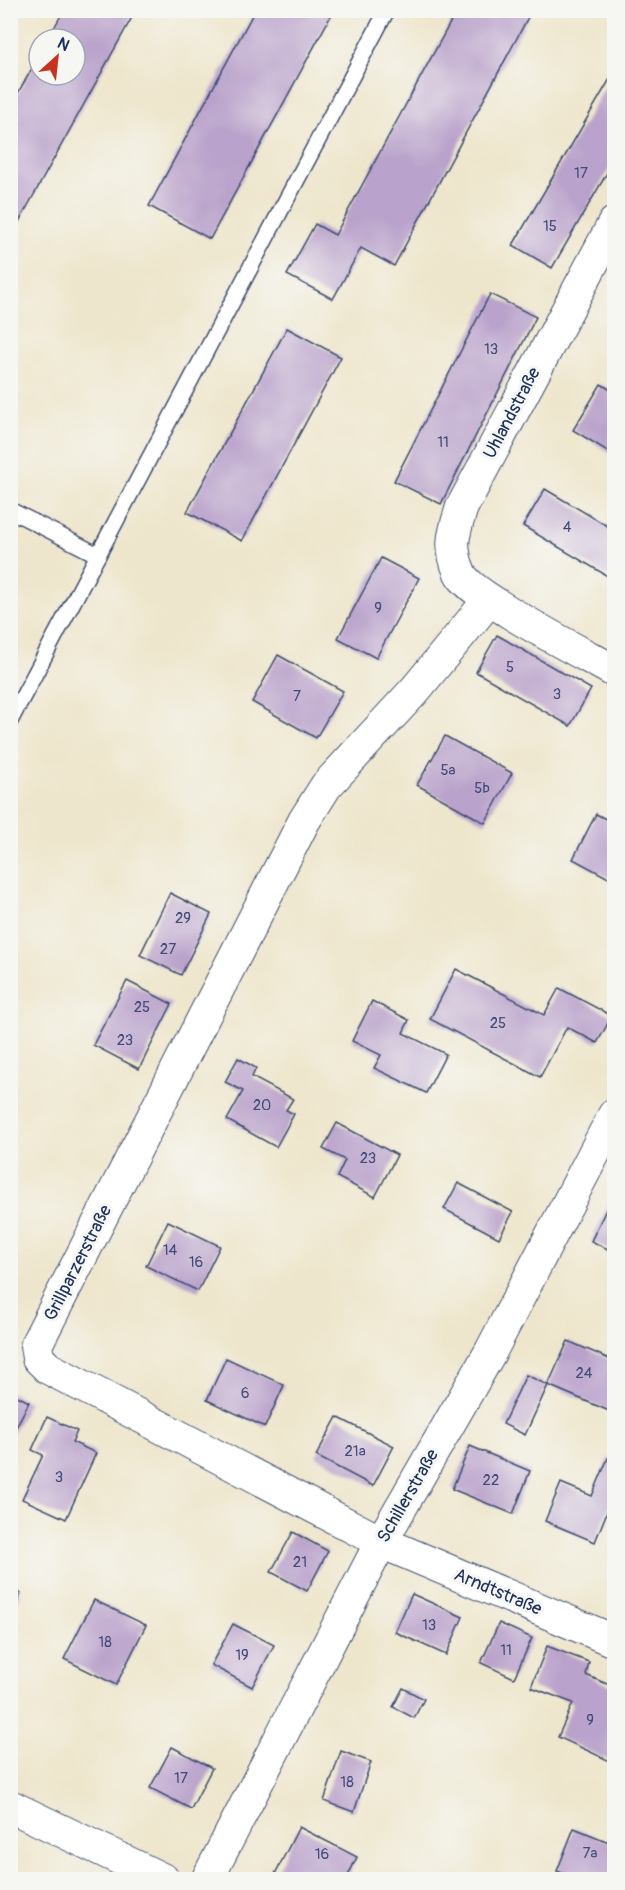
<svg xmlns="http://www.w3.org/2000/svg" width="625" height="1890" font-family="Pangolin,sans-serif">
<rect width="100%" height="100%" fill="#f6f6f2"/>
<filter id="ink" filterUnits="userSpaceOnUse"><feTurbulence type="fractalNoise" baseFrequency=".0167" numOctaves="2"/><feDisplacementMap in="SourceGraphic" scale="12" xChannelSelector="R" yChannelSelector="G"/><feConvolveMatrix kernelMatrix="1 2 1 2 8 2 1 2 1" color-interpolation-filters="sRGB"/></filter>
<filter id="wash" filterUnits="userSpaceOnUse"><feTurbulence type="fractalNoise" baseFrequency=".008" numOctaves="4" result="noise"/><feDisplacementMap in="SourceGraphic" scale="24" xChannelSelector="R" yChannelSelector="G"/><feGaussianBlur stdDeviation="1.35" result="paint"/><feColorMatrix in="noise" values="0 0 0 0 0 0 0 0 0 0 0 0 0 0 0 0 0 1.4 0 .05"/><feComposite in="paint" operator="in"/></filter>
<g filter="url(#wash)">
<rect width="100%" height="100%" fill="#eee6cc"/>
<g id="blocks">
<g fill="#b9a2cb">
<polygon points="64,10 136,10 10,238 10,107 39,56 39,75 75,75 75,39 48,39"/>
<polygon points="255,10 334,10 210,239 149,206"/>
<polygon points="457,10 532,10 394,266 361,248 333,299 287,275 315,224 335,235"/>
<polygon points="614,72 614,161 552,268 513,245"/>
<polygon points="490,294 536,317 441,504 394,481"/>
<polygon points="287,328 341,357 242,541 187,512"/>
<polygon points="601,384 614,392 614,455 573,430"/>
<polygon points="545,489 614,530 614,580 523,526"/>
<polygon points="381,558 419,578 376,658 338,638"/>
<polygon points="497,635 591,689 570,726 476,672"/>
<polygon points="278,655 343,691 316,738 252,702"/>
<polygon points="445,736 512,773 485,823 417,785"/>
<polygon points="596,814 614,823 614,881 573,859"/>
<polygon points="170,893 211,914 181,975 140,955"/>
<polygon points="456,969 544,1015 559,988 612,1016 597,1043 567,1027 540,1077 430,1019"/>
<polygon points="127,981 172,1004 139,1069 93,1045"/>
<polygon points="372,1001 409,1020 403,1033 446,1054 426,1093 374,1068 381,1055 352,1041"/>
<polygon points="238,1058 256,1068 252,1077 293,1099 286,1110 294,1114 276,1147 227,1120 243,1091 225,1082"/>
<polygon points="337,1123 397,1155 375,1197 337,1177 345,1160 323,1149"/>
<polygon points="458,1183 513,1212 499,1238 444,1209"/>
<polygon points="613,1195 614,1196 614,1252 591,1241"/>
<polygon points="168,1221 220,1246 198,1291 146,1266"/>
<polygon points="568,1341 614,1361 614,1413 548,1385"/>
<polygon points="226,1358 284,1385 265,1427 207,1400"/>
<polygon points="526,1375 548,1385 525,1435 503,1424"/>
<polygon points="10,1392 29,1402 10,1439"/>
<polygon points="47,1417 77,1431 72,1442 96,1453 66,1519 22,1499 43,1455 32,1450"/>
<polygon points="337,1417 394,1446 373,1486 316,1456"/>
<polygon points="470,1446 530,1471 513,1514 452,1489"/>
<polygon points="608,1458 614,1461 614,1509 609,1507 595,1542 545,1521 561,1483 592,1496"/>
<polygon points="293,1532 328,1551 307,1591 271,1572"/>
<polygon points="10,1588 21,1594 10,1615"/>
<polygon points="412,1594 463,1617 446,1655 395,1632"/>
<polygon points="94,1600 146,1625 116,1685 64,1659"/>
<polygon points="499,1623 532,1638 514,1678 481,1663"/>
<polygon points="233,1624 274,1645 252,1687 211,1665"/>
<polygon points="547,1646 589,1662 586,1675 614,1687 614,1757 612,1762 558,1737 573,1703 531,1687"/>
<polygon points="403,1688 424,1699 414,1718 393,1707"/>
<polygon points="172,1747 212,1768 191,1809 150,1788"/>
<polygon points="341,1751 371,1762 354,1812 324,1801"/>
<polygon points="299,1827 357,1857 346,1880 272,1880"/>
<polygon points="574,1828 614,1844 614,1880 579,1880 557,1871"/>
</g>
</g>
</g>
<g filter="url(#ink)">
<use href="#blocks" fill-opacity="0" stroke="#3b4a6e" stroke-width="1.5"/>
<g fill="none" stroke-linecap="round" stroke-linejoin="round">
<defs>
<g id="service">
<polyline points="10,510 98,555 387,10"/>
<polyline points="10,721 98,555"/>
</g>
<g id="minor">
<path d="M614,223L462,507C454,533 448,545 460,573C470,596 586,655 614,671"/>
<polyline points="489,600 415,690 326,786 304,821 36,1345 38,1358 48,1368 381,1542 614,1641"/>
<polyline points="10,1806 164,1880"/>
<polyline points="207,1880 381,1542 491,1351 614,1115"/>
</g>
</defs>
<use href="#service" stroke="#3b4a6e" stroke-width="18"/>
<use href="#minor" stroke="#3b4a6e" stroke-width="34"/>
<use href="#service" stroke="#fff" stroke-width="15"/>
<use href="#minor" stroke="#fff" stroke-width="32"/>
</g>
</g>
<g text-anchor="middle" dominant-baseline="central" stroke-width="6" stroke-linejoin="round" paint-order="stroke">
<g font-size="15" fill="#424c79">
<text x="581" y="173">17</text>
<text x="550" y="226">15</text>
<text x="491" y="349">13</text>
<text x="443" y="442">11</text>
<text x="567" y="527">4</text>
<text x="378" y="608">9</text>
<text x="510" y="667">5</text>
<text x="557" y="694">3</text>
<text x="297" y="696">7</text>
<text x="448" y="770">5a</text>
<text x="482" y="788">5b</text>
<text x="183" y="918">29</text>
<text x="168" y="949">27</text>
<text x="142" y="1007">25</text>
<text x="498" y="1023">25</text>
<text x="125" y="1040">23</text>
<text x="262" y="1105">20</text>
<text x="368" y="1158">23</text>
<text x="170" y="1250">14</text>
<text x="196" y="1262">16</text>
<text x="584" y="1373">24</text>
<text x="245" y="1393">6</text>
<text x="355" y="1451">21a</text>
<text x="59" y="1477">3</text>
<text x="491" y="1480">22</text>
<text x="300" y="1562">21</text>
<text x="429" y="1625">13</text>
<text x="105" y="1642">18</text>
<text x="506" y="1650">11</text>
<text x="242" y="1655">19</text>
<text x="590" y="1720">9</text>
<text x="181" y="1778">17</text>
<text x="347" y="1782">18</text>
<text x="590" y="1853">7a</text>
<text x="322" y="1854">16</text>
</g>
<g font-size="18" fill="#1b2f5e" stroke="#f6f6f2">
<text transform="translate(512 413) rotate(-62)">Uhlandstraße</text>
<text transform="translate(78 1263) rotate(-63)">Grillparzerstraße</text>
<text transform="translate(408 1496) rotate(-60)">Schillerstraße</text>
<text transform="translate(498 1592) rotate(23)">Arndtstraße</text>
</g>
</g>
<rect width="625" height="1890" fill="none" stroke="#f6f6f2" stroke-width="36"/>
<g transform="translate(57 57) rotate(27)"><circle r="28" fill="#f6f6f2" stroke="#9ea6b7" stroke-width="1.5"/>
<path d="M0-4.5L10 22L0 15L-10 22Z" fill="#c8321e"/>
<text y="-9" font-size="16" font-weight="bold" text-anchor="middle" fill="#1b2f5e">N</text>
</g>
</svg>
